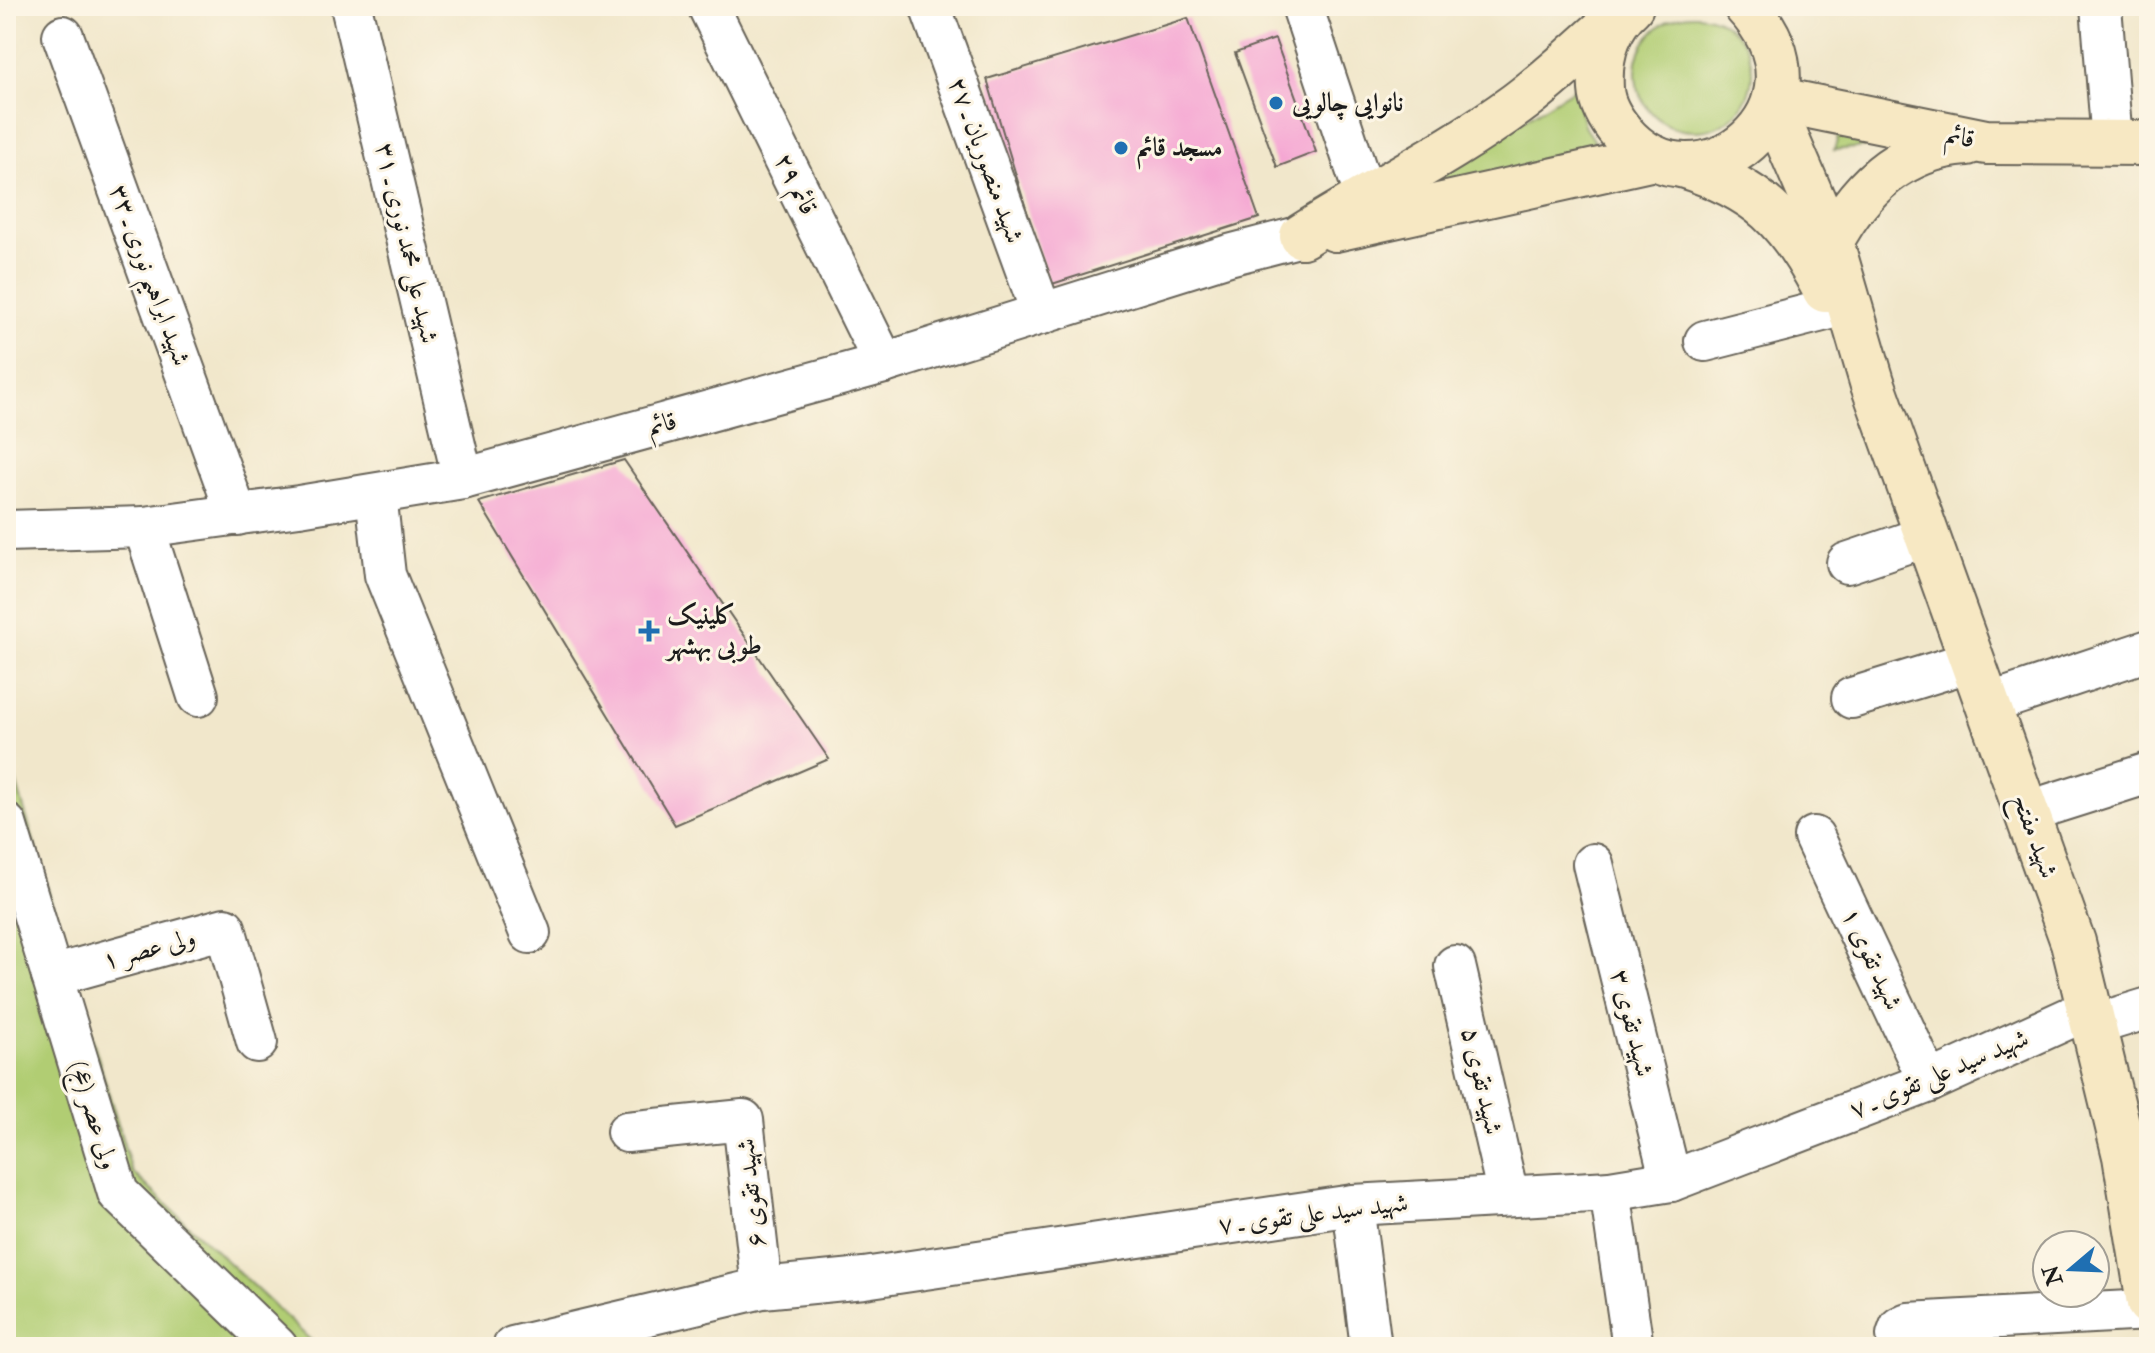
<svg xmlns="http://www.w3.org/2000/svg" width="2155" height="1353" font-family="'IM FELL Double Pica',Amiri,serif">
<rect width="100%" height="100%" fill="#fcf5e5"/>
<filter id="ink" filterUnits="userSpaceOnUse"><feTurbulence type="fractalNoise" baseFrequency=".0125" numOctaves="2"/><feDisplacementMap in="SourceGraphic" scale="16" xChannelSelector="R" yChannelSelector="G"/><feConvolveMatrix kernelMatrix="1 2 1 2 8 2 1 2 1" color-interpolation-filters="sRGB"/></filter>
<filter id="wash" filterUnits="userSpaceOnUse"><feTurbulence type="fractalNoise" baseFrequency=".006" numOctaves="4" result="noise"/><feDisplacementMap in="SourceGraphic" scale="32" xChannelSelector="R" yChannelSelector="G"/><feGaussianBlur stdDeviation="1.8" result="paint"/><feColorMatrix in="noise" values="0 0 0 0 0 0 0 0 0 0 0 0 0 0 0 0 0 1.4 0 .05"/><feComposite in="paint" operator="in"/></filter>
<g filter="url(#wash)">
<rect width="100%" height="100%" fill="#f1e7cb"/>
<g fill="#b1cd73" stroke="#667448" stroke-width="2">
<circle cx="1694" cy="73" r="58"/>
<polygon points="1574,89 1585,128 1597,146 1387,204"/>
<polygon points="1839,134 1961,137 1834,150"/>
<polygon points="6,748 132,1172 318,1347 6,1347"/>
</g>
<g id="blocks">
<g fill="#f5a7d3">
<polygon points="1188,18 1259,218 1049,285 987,79"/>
<polygon points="1275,39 1316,152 1277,167 1235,53"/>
<polygon points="624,460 829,759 675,825 479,502"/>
</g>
</g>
</g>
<g filter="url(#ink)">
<use href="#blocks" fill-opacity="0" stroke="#676359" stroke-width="2"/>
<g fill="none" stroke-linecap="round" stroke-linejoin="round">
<defs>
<g id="street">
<polyline points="351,6 463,479"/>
<polyline points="708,6 884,363"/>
<polyline points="930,6 1042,314"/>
<polyline points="1302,6 1365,196"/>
<polyline points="2101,6 2112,142"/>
<polyline points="63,36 237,515"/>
<polyline points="1705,341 1834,308"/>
<polyline points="376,494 385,575 530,933"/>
<polyline points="144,527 198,696"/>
<polyline points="6,531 144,527 299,506 463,479 884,363 1229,255 1302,236"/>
<polyline points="1847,563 1927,536"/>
<polyline points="1852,698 1972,661"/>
<polyline points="1988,704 2149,650"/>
<polyline points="2026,812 2149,773"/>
<polyline points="6,824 118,1193 277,1347"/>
<polyline points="1814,837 1929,1082"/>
<polyline points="1593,864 1671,1181"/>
<polyline points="1455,966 1508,1195"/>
<polyline points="52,976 225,928 257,1042"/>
<polyline points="2093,1025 2149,1008"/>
<polyline points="627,1132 743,1120 762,1288"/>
<polyline points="1610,1191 1633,1347"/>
<polyline points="1353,1205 1371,1347"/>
<polyline points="513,1347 762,1288 864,1278 1353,1205 1610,1191 1671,1181 1929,1082 2089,1009"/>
<polyline points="1899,1347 1897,1335 1900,1327 1908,1323 2149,1310"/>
</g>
<g id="secondary">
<path d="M1631,6C1606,28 1599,57 1601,89C1602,105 1612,121 1622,133C1697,222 1842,107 1746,6"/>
<polyline points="1775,99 1986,142 2149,143"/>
<polyline points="1773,107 1831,242 1872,382 2073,942 2125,1156 2149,1303"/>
<path d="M1682,165C1759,189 1789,220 1825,290"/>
<polyline points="1335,229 1654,158"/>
<path d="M1302,236C1373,191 1449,154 1517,104C1551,79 1583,48 1615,20"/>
<path d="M1831,242C1860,187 1902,147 1967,143"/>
</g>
</defs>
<use href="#street" stroke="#676359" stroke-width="44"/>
<use href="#secondary" stroke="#676359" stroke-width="48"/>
<use href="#street" stroke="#fff" stroke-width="40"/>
<use href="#secondary" stroke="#f7e8c3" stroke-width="44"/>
</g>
</g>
<g fill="#1f6fb2" stroke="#fcf5e5" stroke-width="3">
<circle cx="1276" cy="103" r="8"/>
<circle cx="1121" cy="148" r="8"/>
<path d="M645 619h8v8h8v8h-8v8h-8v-8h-8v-8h8z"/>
</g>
<g text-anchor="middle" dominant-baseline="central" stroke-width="6" stroke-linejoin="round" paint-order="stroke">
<g font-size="26" font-weight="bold" fill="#1c1c1c" stroke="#fcf5e5" text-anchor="start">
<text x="1292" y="103">نانوایی چالویی</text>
<text x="1137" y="148">مسجد قائم</text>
<text x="667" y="616">کلینیک<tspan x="667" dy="30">طوبی بهشهر</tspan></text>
</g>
<g font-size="26" fill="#1c1c1c" stroke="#fcf5e5">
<text transform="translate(1960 137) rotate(11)">قائم</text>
<text transform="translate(986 160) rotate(70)">شهید منصوریان ـ ۲۷</text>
<text transform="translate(796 184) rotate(64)">قائم ۲۹</text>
<text transform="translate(407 243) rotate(77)">شهید علی محمد نوری ـ ۳۱</text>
<text transform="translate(150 275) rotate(70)">شهید ابراهیم نوری ـ ۳۳</text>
<text transform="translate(662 424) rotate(-15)">قائم</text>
<text transform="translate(2035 836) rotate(70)">شهید مفتح</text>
<text transform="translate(149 949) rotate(-15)">ولی عصر ۱</text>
<text transform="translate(1872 959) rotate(65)">شهید تقوی ۱</text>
<text transform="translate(1632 1023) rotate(76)">شهید تقوی ۳</text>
<text transform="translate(1939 1074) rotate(-23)">شهید سید علی تقوی ـ ۷</text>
<text transform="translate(1482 1081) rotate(77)">شهید تقوی ۵</text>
<text transform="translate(94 1115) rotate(73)">ولی عصر (عج)</text>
<text transform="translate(751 1193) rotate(-96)">شهید تقوی ۶</text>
<text transform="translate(1313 1214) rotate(-7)">شهید سید علی تقوی ـ ۷</text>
</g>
</g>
<rect width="2155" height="1353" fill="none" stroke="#fcf5e5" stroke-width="32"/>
<g transform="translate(2071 1269) rotate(251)"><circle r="38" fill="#fcf5e5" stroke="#a29e95" stroke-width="2"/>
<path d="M0-6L14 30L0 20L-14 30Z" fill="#1f6fb2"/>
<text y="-12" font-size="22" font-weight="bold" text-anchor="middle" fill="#1c1c1c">N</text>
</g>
</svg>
